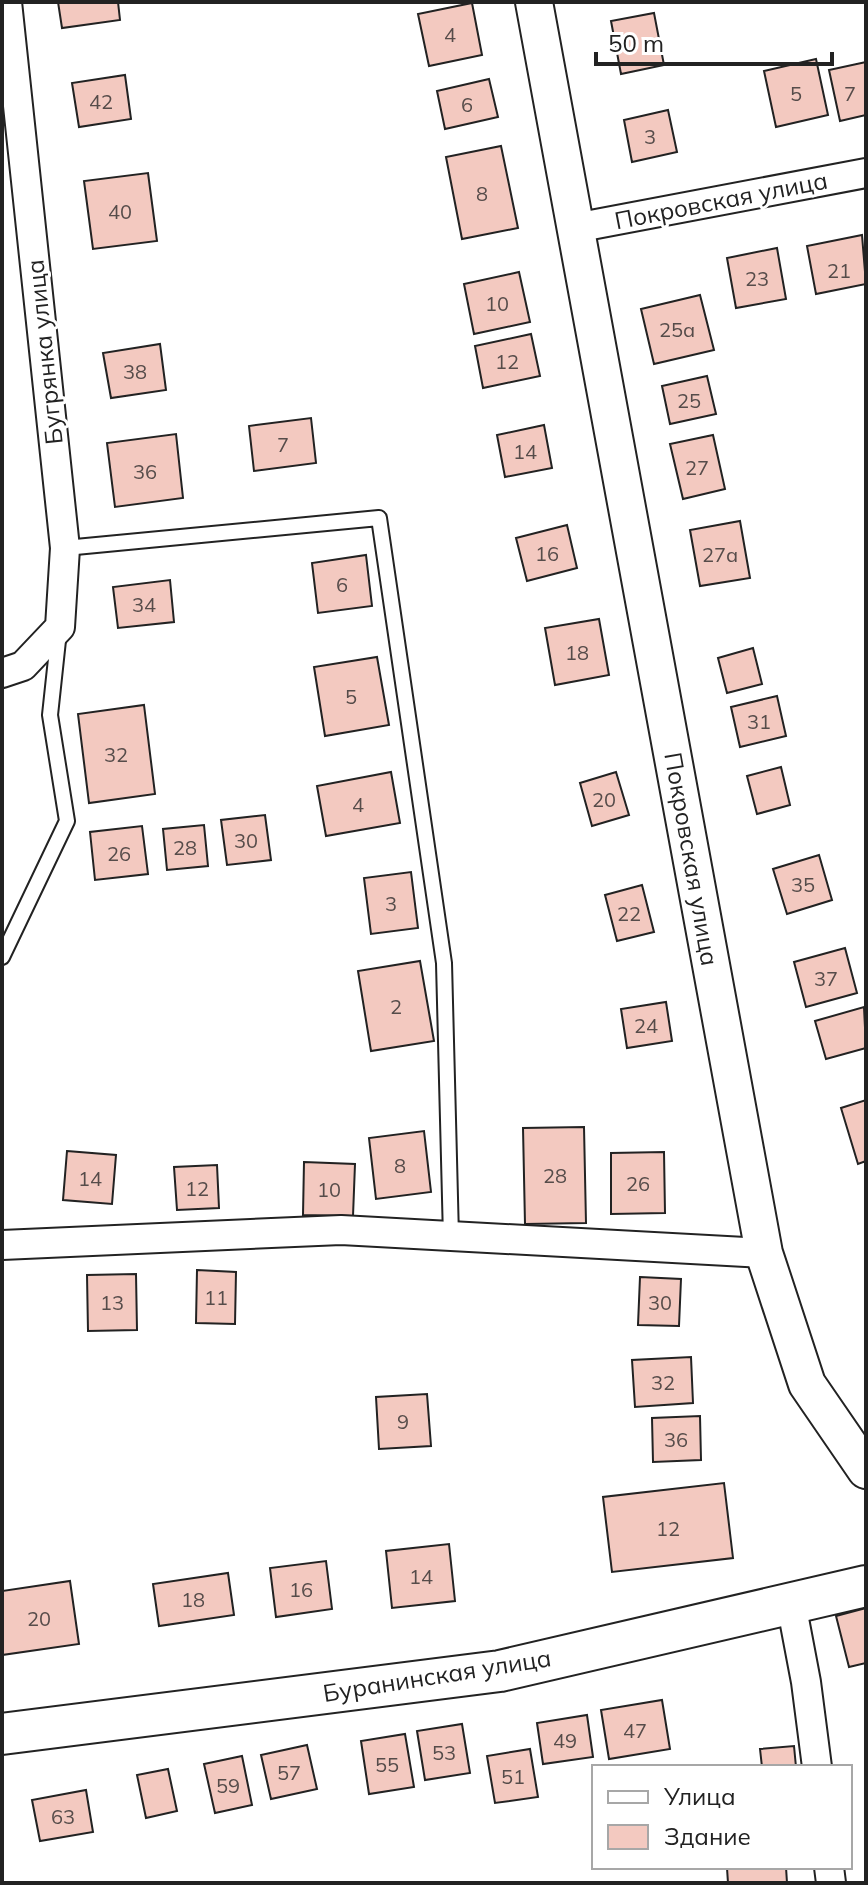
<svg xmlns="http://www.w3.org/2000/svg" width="868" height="1885" font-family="Mulish,sans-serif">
<rect width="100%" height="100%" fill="#fff"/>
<g fill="#f3c9c0" stroke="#222" stroke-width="2">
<polygon points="58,2 118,2 120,20 62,28"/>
<polygon points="472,3 482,55 429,66 418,14"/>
<polygon points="654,13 664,65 621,74 611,21"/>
<polygon points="816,59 828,115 776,127 764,71"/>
<polygon points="866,62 866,115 840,121 829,70"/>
<polygon points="125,75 131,119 79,127 72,83"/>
<polygon points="489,79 498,117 445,129 437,91"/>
<polygon points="668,110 677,152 632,162 624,120"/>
<polygon points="501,146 518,228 462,239 446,157"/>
<polygon points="148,173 157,241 93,249 84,181"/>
<polygon points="862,235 866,284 816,294 807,246"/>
<polygon points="777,248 786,299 736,308 727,258"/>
<polygon points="519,272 530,322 474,334 464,284"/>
<polygon points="700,295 714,350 654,364 641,309"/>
<polygon points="531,334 540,376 483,388 475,346"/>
<polygon points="160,344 166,390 111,398 103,353"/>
<polygon points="707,376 716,414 670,424 662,386"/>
<polygon points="311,418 316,463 254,471 249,426"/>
<polygon points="544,425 552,468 505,477 497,435"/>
<polygon points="176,434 183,498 115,507 107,443"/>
<polygon points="713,435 725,489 683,499 670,444"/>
<polygon points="740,521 750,578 700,586 690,530"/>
<polygon points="567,525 577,568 527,581 516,538"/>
<polygon points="366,555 372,606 318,613 312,563"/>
<polygon points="170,580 174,622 118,628 113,587"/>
<polygon points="599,619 609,675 555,685 545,628"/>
<polygon points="753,648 762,684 727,693 718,658"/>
<polygon points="377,657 389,725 325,736 314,667"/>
<polygon points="777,696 786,736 740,747 731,707"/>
<polygon points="144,705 155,794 89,803 78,714"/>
<polygon points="781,767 790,805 757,814 747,776"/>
<polygon points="391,772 400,823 326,836 317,786"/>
<polygon points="616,772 629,815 592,826 580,783"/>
<polygon points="265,815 271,860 227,865 221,820"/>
<polygon points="204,825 208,866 167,870 163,829"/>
<polygon points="142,826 148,874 95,880 90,832"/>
<polygon points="819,855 832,900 787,914 773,869"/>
<polygon points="411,872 418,928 371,934 364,878"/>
<polygon points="642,885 654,932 617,941 605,895"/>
<polygon points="845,948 857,993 806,1007 794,962"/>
<polygon points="420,961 434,1041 371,1051 358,971"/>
<polygon points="666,1002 672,1041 627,1048 621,1009"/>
<polygon points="864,1007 866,1048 826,1059 815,1021"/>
<polygon points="866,1100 866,1161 858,1164 841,1108"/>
<polygon points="584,1127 586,1223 525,1224 523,1128"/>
<polygon points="424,1131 431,1192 376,1199 369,1138"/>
<polygon points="67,1151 116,1155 112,1204 63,1200"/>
<polygon points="664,1152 665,1213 611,1214 611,1153"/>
<polygon points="304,1162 355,1164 353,1216 303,1215"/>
<polygon points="217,1165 219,1208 177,1210 174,1167"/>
<polygon points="197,1270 236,1272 235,1324 196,1323"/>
<polygon points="136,1274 137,1330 88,1331 87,1275"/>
<polygon points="640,1277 681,1279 679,1326 638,1325"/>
<polygon points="691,1357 693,1403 635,1407 632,1360"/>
<polygon points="427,1394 431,1446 379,1449 376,1397"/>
<polygon points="700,1416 701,1460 653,1462 652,1418"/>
<polygon points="724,1483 733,1558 612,1572 603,1497"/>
<polygon points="449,1544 455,1601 392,1608 386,1551"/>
<polygon points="326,1561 332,1609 276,1617 270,1568"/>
<polygon points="228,1573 234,1615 159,1626 153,1584"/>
<polygon points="70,1581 79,1644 2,1655 2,1591"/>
<polygon points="866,1608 866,1663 849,1667 836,1616"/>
<polygon points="662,1700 670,1749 609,1759 601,1710"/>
<polygon points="587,1715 593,1757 543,1764 537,1723"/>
<polygon points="462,1724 470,1773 425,1780 417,1731"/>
<polygon points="405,1734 414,1787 369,1794 361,1741"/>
<polygon points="307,1745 317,1789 271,1799 261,1755"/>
<polygon points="794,1746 796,1767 762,1767 760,1749"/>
<polygon points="530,1749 538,1797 495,1803 487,1756"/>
<polygon points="242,1756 252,1805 215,1813 204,1764"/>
<polygon points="168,1769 177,1811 146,1818 137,1775"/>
<polygon points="86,1790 93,1832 40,1841 32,1800"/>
<polygon points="786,1867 787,1883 728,1883 727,1868"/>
</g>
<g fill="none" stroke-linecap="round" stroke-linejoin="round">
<defs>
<g id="service">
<polyline points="65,548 379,518 444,963 451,1237"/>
<polyline points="2,957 67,821 50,715 59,631"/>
</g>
<g id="minor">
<polyline points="575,228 866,173"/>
<polyline points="2,673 23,666 60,627 65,548 7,2"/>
<polyline points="2,1245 341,1230 764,1253"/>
<polyline points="791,1603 806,1682 817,1767"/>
<polyline points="829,1867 831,1883"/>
</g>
<polyline id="tertiary" points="534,2 764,1253 807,1384 866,1470"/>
<polyline id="secondary" points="2,1734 500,1671 866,1586"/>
</defs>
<use href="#service" stroke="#222" stroke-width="18"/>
<use href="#minor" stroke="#222" stroke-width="32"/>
<use href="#tertiary" stroke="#222" stroke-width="40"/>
<use href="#secondary" stroke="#222" stroke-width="44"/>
<use href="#service" stroke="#fff" stroke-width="14"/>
<use href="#minor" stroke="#fff" stroke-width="28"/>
<use href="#tertiary" stroke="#fff" stroke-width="36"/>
<use href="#secondary" stroke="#fff" stroke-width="40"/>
</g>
<g text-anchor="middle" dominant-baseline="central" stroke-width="6" stroke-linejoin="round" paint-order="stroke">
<g font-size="20" fill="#564c4a">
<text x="450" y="34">4</text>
<text x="796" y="93">5</text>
<text x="850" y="93">7</text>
<text x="101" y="101">42</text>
<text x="467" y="104">6</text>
<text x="650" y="136">3</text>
<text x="482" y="193">8</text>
<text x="120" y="211">40</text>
<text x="839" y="270">21</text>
<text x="757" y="278">23</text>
<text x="497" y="303">10</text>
<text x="677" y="329">25а</text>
<text x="507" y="361">12</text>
<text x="135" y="371">38</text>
<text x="689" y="400">25</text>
<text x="283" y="444">7</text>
<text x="525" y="451">14</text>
<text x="697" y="467">27</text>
<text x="145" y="471">36</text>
<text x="547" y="553">16</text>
<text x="720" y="554">27а</text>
<text x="342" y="584">6</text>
<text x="144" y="604">34</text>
<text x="577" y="652">18</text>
<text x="351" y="696">5</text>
<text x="759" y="721">31</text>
<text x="116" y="754">32</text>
<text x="604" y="799">20</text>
<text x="358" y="804">4</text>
<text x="246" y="840">30</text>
<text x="185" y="847">28</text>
<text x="119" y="853">26</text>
<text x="803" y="884">35</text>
<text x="391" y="903">3</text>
<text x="629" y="913">22</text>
<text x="826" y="978">37</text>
<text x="396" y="1006">2</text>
<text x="646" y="1025">24</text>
<text x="400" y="1165">8</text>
<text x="555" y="1175">28</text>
<text x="90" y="1178">14</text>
<text x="638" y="1183">26</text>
<text x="197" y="1188">12</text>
<text x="329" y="1189">10</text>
<text x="216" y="1297">11</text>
<text x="112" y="1302">13</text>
<text x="660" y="1302">30</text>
<text x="663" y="1382">32</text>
<text x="403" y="1421">9</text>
<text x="676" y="1439">36</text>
<text x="668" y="1528">12</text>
<text x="421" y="1576">14</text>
<text x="301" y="1589">16</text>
<text x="193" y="1599">18</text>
<text x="39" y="1618">20</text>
<text x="635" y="1730">47</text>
<text x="565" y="1740">49</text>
<text x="444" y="1752">53</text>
<text x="387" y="1764">55</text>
<text x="289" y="1772">57</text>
<text x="513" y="1776">51</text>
<text x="228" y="1785">59</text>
<text x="63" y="1816">63</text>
</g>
<g font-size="24" fill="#222" stroke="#fff">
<text transform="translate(721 200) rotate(-11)">Покровская улица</text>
<text transform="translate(44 352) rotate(-96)">Бугрянка улица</text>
<text transform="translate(692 859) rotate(80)">Покровская улица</text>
<text transform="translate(437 1675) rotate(-9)">Буранинская улица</text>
</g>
</g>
<rect width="868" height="1885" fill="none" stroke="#222222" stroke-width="8"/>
<rect x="592" y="1765" width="260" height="104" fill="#ffffff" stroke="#a7a7a7" stroke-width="2"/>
<rect x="608" y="1791" width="40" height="12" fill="#ffffff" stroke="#a7a7a7" stroke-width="2"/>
<text x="664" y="1805" font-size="24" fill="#222222">Улица</text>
<rect x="608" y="1825" width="40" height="24" fill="#f3c9c0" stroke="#a7a7a7" stroke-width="2"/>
<text x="664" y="1845" font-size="24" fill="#222222">Здание</text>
<path d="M596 52v12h236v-12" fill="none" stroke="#222222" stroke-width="4"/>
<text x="608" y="52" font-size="24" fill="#222222" stroke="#ffffff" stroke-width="6" paint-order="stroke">50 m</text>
</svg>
